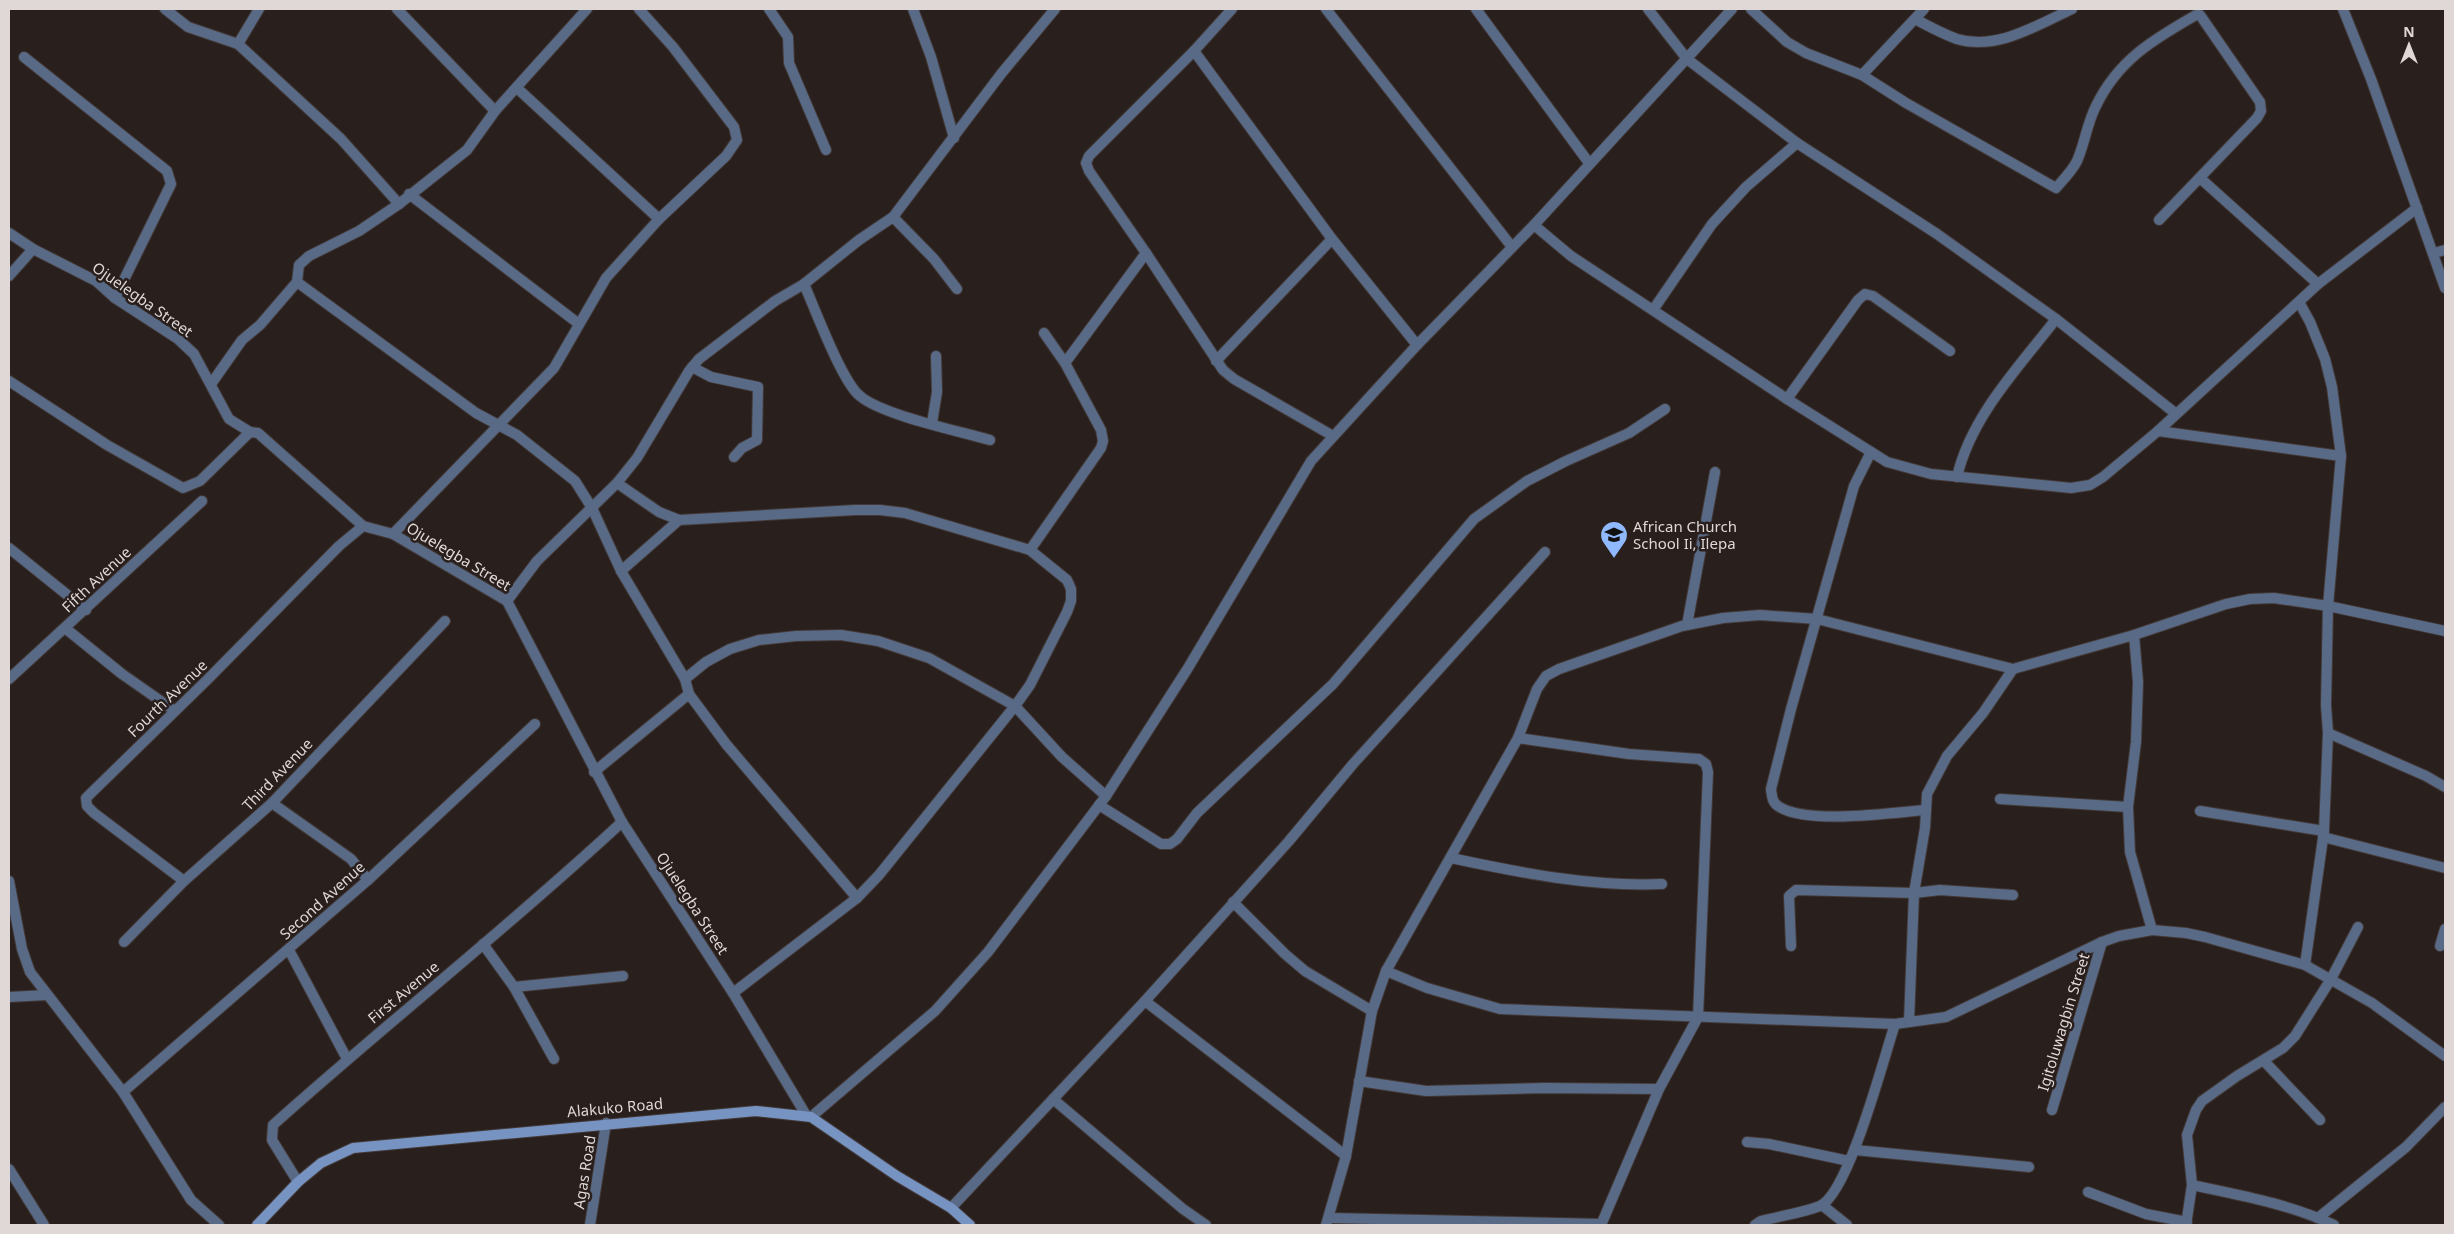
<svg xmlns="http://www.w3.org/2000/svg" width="2454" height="1234" font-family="'Noto Sans',sans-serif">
<rect width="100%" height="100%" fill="#291f1d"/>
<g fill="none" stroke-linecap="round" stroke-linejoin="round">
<defs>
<g id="minor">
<polyline points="165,9 188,27 238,44 341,139 399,204"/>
<polyline points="397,9 495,111"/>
<polyline points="769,9 788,37 789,63 826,150"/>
<polyline points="913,9 931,57 954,138"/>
<polyline points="1232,9 1194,51 1089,156 1086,163 1089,171 1146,253 1223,370 1234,379 1333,436"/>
<polyline points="1326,9 1512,247"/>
<polyline points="1476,9 1589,163"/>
<polyline points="1648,9 1687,59 1797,143 1937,234 2056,319 2175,413"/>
<path d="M1751,9L1787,42L1806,53L1862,75L1906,103L2056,188C2063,180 2072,171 2077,161C2085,143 2087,123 2096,106C2118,60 2154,39 2196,15H2200L2260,102L2261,111L2257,118L2159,220"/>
<polyline points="2343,9 2371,79 2445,288"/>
<path d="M1915,19C1928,26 1943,34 1957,39C1997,51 2037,25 2072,9"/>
<polyline points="238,44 259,9"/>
<polyline points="1194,51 1332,239 1417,345"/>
<polyline points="24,57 167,171 171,184 115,298"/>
<polyline points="1862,75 1924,9"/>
<polyline points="517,88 659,219"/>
<polyline points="2200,178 2318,284"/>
<polyline points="409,194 579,324"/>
<polyline points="893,217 934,259 957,289"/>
<polyline points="1534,225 1571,256 1787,399 1887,462 1931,474 2071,488 2090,485 2103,477 2158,431 2318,284 2417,208"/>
<polyline points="9,233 33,249 96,281 115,298 178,339 194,354 229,419 250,432 258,433 363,526 393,534 507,601 622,822 733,993 806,1115"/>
<polyline points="2434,253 2445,250"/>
<polyline points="9,276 33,249"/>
<polyline points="297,282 476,413 517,435 575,481 592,508 621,571 685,679 689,694 726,744 857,898"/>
<path d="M804,284C815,309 842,382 860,396C882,415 959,431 990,440"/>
<polyline points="2299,302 2310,322 2325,359 2332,387 2341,456 2328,606 2326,705 2328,733 2426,776 2445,787"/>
<polyline points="1653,310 1712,224 1746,187 1797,143"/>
<polyline points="1216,361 1332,239"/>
<polyline points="1065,363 1146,253"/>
<polyline points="692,367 711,377 758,387 757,440 742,448 734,457"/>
<polyline points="9,381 107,445 183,488 200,481 250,432"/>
<polyline points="211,384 242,340 260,325 297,282 299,265 309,256 359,231 399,204 467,150 495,111 587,9"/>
<polyline points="1787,399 1858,300 1865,294 1873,296 1950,351"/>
<polyline points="932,423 937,392 936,356"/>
<polyline points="2158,431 2341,456"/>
<path d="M1871,452L1854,486L1791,709L1771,789C1772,796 1772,802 1778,806C1805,825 1891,813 1925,810"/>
<path d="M1957,477C1971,416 2019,367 2056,319"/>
<polyline points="617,483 659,512 679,520 855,510 880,510 905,513 1030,550 1067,580 1071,589 1071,601 1067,612 1030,685 1015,706 879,875 857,898 733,993"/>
<polyline points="393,534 554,368 606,278 659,219 726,156 737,140 734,127 673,47 639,9"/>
<polyline points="9,548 86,610"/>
<polyline points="1030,550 1101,448 1103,441 1101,430 1065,363 1044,333"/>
<polyline points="621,571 679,520"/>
<polyline points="507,601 537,561 617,483 637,458 689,371 699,359 775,301 804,284 859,240 893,217 1001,74 1055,9"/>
<polyline points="1687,625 1715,472"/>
<polyline points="65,628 122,674 175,711"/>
<polyline points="2134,635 2138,682 2136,742 2128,807 2130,852 2152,930"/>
<polyline points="9,679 202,501"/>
<polyline points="685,679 706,662 730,649 759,640 796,636 841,635 878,641 929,658 1015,706 1062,757 1106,796"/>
<polyline points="1518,738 1629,754 1699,759 1706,764 1708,772 1698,1017 1659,1089 1601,1225"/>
<polyline points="594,772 689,694"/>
<polyline points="2000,799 2128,807"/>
<polyline points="272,803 351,859 368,880"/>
<polyline points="1099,805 1161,844 1170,844 1177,839 1197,813 1333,684 1474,519 1527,481 1566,461 1629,433 1665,409"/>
<polyline points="2200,811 2324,831"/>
<polyline points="2323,837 2445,868"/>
<path d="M1451,858C1521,873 1591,887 1662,884"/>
<polyline points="9,881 22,949 30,972 123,1092 191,1200 219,1225"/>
<polyline points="184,881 94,813 87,806 86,798 208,679 339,546 363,526"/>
<polyline points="1233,902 1285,954 1305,971 1372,1011"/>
<polyline points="124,942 184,881 272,803 445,621"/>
<polyline points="483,944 514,987 554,1059"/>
<polyline points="1791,946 1789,896 1796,890 1914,893 1940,890 2013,895"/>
<polyline points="2440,946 2445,929"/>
<polyline points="289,950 347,1059"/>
<polyline points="2305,965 2324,831 2328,733"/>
<polyline points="1386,971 1427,988 1500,1009 1895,1024 1946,1017 2102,942 2119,936 2152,930 2186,933 2205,937 2305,965 2372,1003 2445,1056"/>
<polyline points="514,987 623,976"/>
<polyline points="9,997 47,995"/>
<polyline points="1145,1001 1346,1156"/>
<polyline points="1909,1022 1914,893 1925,828 1927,794 1947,756 1983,713 2013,669"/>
<polyline points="2265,1062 2320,1120"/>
<polyline points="1359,1081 1426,1091 1544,1088 1659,1089"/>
<polyline points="123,1092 368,880 535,724"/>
<polyline points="1053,1099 1183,1209 1206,1225"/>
<polyline points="2052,1110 2102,942"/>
<polyline points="811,1117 935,1011 988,952 1106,796 1188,668 1311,461 1417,345 1534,225 1732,9"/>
<polyline points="1747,1142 1769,1144 1849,1161"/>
<polyline points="1855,1150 2029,1167"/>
<polyline points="9,1169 44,1225"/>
<path d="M298,1182L272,1140L273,1125C388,1022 509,927 622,822"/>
<path d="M2192,1185C2239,1195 2290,1204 2334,1225"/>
<polyline points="2088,1192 2146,1214 2187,1222"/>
<polyline points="1822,1205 1847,1225"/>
<polyline points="951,1208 1145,1001 1289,841 1353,764 1545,552"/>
<polyline points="1330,1218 1601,1224"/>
<polyline points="2318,1218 2406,1147 2445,1107"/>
<polyline points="590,1225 606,1123"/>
<polyline points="1326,1225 1346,1156 1372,1011 1386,971 1518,738 1537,689 1546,676 1559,669 1682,626 1723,618 1760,615 1817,619 2013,669 2134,635 2226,604 2250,599 2274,598 2328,606 2445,631"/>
<path d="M1755,1225L1761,1221C1780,1216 1802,1213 1820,1206C1849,1193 1884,1057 1895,1024"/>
<polyline points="2186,1225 2192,1185 2187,1135 2196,1110 2202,1101 2237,1076 2283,1048 2295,1036 2331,979 2358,927"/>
</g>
<polyline id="secondary" points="257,1225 298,1182 321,1163 353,1148 756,1111 811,1117 897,1176 951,1208 970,1225"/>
</defs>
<use href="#minor" stroke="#423937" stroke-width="12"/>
<use href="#secondary" stroke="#423937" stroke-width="12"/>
<use href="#minor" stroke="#596a87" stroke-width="10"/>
<use href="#secondary" stroke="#7793c2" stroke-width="10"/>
</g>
<defs>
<symbol id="school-pin" viewBox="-11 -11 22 30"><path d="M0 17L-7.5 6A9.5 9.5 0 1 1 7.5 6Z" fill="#90b8fd" stroke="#291f1d"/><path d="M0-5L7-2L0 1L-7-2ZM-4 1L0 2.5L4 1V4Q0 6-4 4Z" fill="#111"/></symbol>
</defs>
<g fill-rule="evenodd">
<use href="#school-pin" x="1598" y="519" width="32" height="43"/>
</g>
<g text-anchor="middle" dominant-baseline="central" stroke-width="5" stroke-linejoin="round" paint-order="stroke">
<g font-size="15" fill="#dfd8d7" stroke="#291f1d">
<text transform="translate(143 299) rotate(35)">Ojuelegba Street</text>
<text transform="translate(459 556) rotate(31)">Ojuelegba Street</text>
<text transform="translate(96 579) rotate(-43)">Fifth Avenue</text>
<text transform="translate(167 698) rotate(-44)">Fourth Avenue</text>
<text transform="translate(277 774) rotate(-46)">Third Avenue</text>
<text transform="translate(322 900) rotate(-42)">Second Avenue</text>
<text transform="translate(693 903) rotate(57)">Ojuelegba Street</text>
<text transform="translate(403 992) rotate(-40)">First Avenue</text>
<text transform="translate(2063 1022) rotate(-73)">Igitoluwagbin Street</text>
<text transform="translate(615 1107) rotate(-5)">Alakuko Road</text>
<text transform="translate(584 1172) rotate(-81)">Agas Road</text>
</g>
<g font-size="15" fill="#dfd8d7" stroke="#291f1d" text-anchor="start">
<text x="1633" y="526">African Church<tspan x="1633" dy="17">School Ii, Ilepa</tspan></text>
</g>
</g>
<rect width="2454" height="1234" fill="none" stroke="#dfd8d7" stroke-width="20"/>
<g transform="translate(2409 45)" stroke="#291f1d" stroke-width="4" paint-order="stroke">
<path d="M0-4L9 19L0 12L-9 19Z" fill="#dfd8d7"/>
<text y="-8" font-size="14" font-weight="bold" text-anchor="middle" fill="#dfd8d7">N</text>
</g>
</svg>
